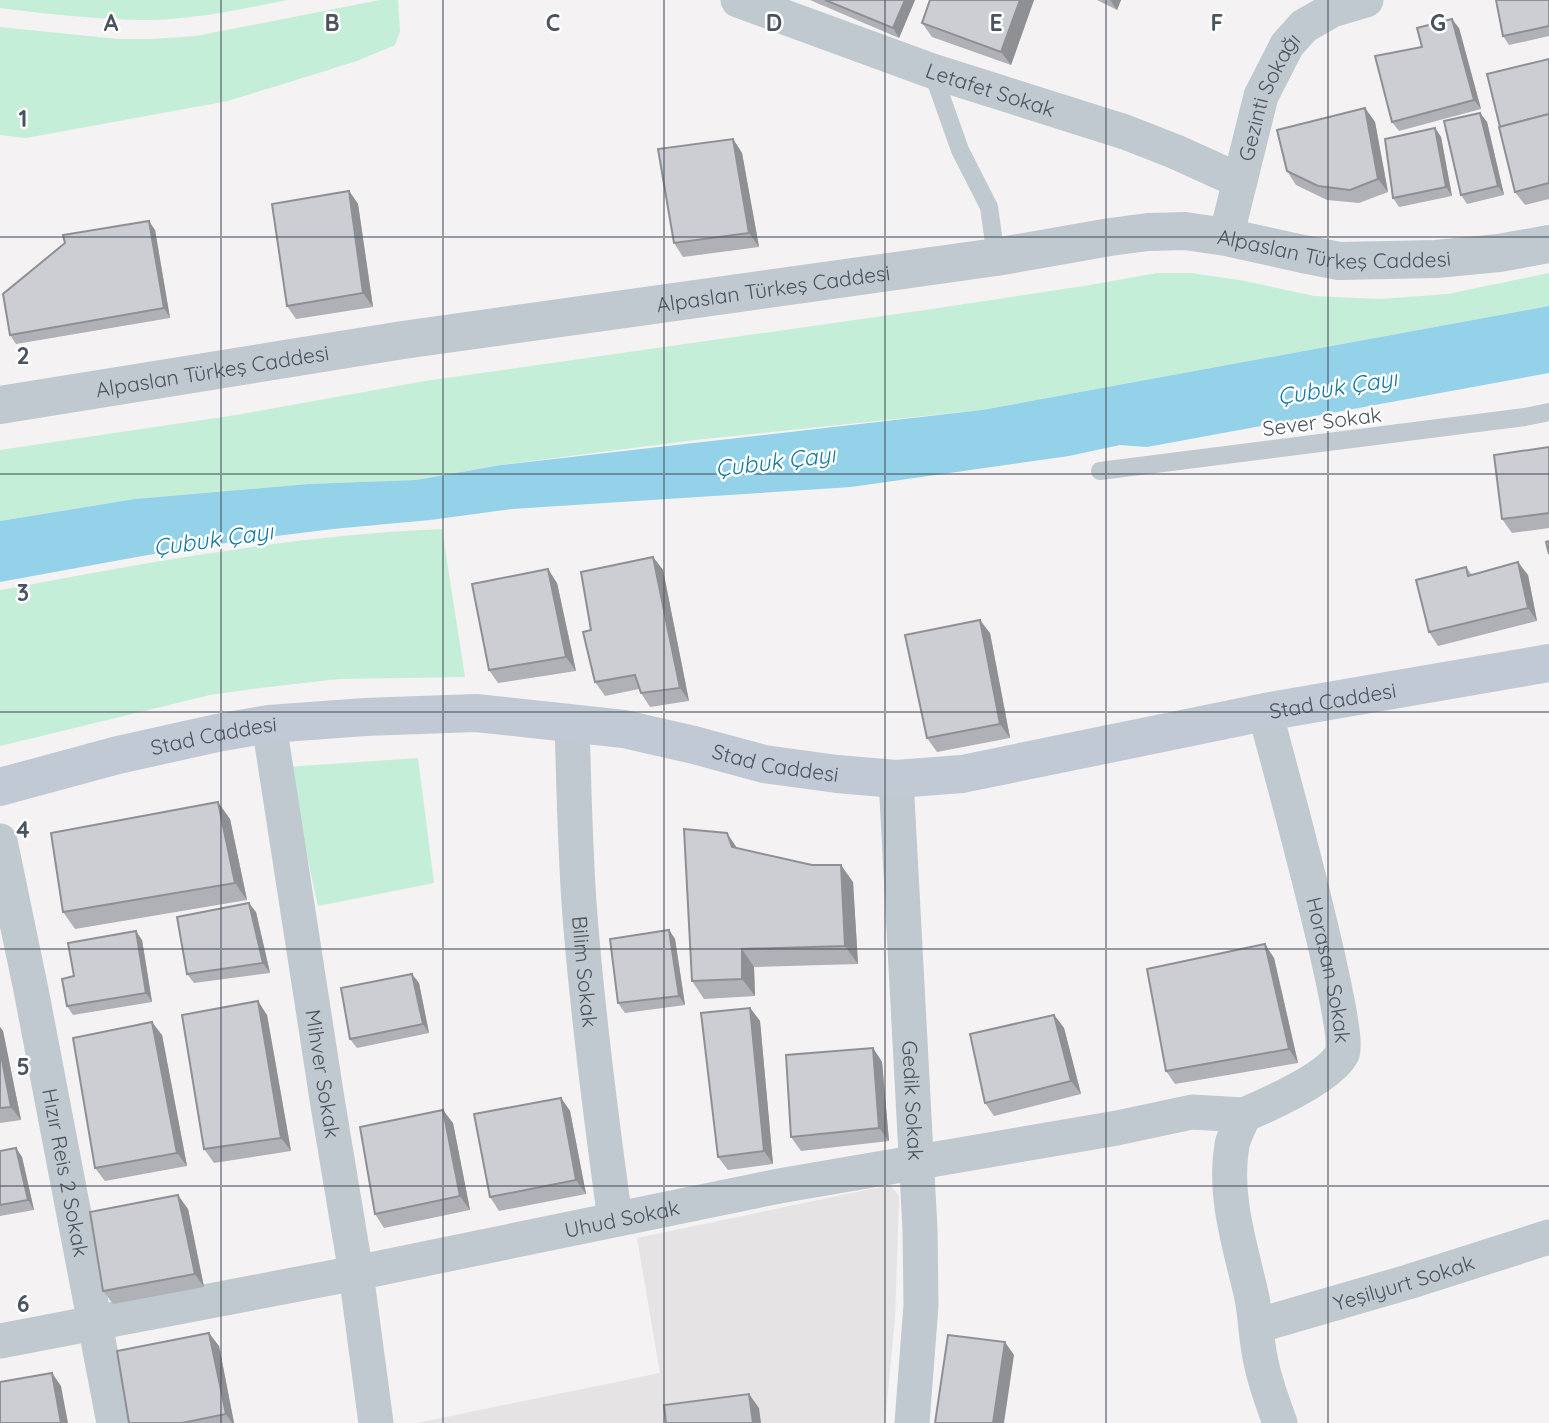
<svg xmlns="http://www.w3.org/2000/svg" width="1549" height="1423" font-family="Quicksand,sans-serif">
<rect width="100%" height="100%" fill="#f4f2f2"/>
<polygon fill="#e5e3e4" points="890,1185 899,1196 895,1319 885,1423 417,1423 660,1373 637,1238"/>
<g fill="#c4eed7">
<path d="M0,0H288C242,9 196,19 150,20C100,20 49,14 0,8Z"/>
<polygon points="380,0 398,0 400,31 395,45 357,61 228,101 26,138 0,135 0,27 118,39 152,39 196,36"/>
<polygon points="1157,273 1191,273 1245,281 1314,296 1380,299 1448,294 1549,273 1549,306 982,410 695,440 501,465 416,480 308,484 135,499 0,521 0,450 236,415 425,381 932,309 1090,285"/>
<path d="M442,529L465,677L339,679L260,688L210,695L0,746V590C146,563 293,535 442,529Z"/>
<polygon points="418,758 434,883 318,906 287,767"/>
</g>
<polygon fill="#93d2e9" points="1549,306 1549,373 1147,447 1120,445 1069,456 851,487 512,509 430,520 333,529 251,539 142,556 0,582 0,521 135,499 308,484 416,480 501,465 982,410"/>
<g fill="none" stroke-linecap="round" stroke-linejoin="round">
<g stroke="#c0c8d0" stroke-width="18">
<polyline points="932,71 960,150 989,207 996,257"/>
<polyline points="1100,471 1525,417 1549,412"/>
</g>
<g stroke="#c0c8d0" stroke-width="35">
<path id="s1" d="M738,0L932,71L1125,132L1176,152L1240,181"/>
<path id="s2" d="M1226,237L1261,96L1287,45L1304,26L1332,10L1366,0"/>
<path id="s3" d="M1265,712C1276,754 1354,1034 1342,1054C1329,1078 1270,1104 1244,1115C1240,1125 1234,1135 1232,1145C1223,1197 1241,1248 1252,1298C1256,1319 1256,1341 1261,1362C1265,1383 1273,1403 1280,1423"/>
<path id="s4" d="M269,724L327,1099L356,1273L376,1423"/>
<path id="s5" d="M572,724C574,788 575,853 580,916C588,1018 601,1118 615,1219"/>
<path id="s6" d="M896,779L920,1229L921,1305L912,1423"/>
<path id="s7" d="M0,841L31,990L114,1423"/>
<path id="s8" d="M1256,1326L1408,1282L1549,1237"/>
<path id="s9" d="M0,1341L356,1273L779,1186L1117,1128L1192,1112L1244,1115"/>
</g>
<path stroke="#c0c8d0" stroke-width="38" id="s10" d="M0,405L403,340L996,257L1110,237L1148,232L1185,231L1226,237L1303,254L1339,261L1436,259L1499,253L1549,244"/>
<path stroke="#c1c9d4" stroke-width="38" id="s11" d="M0,787L118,755L217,733L269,724L365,717L476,713L624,729L694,745L764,764L837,774L896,779L962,774L1265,712L1549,663"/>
</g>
<g fill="#afb1b6">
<polygon points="810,0 915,0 899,38"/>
<polygon points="1034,0 1011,65 932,37 922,23"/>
<polygon points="1097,0 1121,0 1117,10"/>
<polygon points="1549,0 1549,36 1509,45 1503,36"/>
<polygon points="1459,28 1481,109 1399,131 1392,122 1422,47"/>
<polygon points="1549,59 1549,199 1525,205 1515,192 1500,127"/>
<polygon points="1365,108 1375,122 1388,192 1359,203 1327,200 1296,185 1287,171"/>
<polygon points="1480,113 1487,122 1504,195 1467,204 1461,195"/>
<polygon points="1435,128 1441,137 1452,196 1399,207 1393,198"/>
<polygon points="733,139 742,153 759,247 683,257 674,243"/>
<polygon points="349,191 358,204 373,307 296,319 287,306"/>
<polygon points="155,230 170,318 16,344 10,335"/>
<polygon points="1549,447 1549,528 1512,533 1502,519"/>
<polygon points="653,557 663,570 689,701 650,707 641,693 639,689 605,696 595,682 591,630"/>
<polygon points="1466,567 1472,575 1528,575 1537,621 1438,646 1429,632"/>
<polygon points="557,583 576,671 498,683 489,670"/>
<polygon points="990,633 1010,738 937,752 927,738"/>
<polygon points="230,819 247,900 75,929 63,912"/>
<polygon points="738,848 812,865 853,882 858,964 754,967 755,996 704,999 692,981"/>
<polygon points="256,912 270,973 194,983 187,974"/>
<polygon points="669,930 675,939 685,1005 625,1013 618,1003"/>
<polygon points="142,940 152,1002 73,1015 67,1006"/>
<polygon points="1274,958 1298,1063 1175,1084 1166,1071"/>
<polygon points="419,983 429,1033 357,1048 350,1039"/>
<polygon points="750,1008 760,1021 773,1164 728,1170 718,1157"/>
<polygon points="267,1015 291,1151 214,1163 204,1149"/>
<polygon points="1054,1015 1064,1028 1081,1094 994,1116 985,1103"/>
<polygon points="0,1027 3,1031 21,1120 0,1123"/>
<polygon points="162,1035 187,1166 105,1181 95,1168"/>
<polygon points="873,1048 882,1062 889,1141 801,1151 791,1137"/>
<polygon points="561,1098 570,1111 586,1194 499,1211 490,1197"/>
<polygon points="453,1123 470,1210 384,1228 375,1214"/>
<polygon points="16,1148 22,1157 34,1210 0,1216 0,1151"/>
<polygon points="188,1209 204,1287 113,1304 103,1291"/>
<polygon points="219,1346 234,1423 129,1423"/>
</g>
<g fill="#8f9094">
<polygon points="905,0 915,0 899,38 893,28"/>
<polygon points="1020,0 1034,0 1011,65 1001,52"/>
<polygon points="1110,0 1121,0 1117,10"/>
<polygon points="1452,19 1459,28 1481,109 1474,100"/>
<polygon points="1365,108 1375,122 1388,192 1378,179"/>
<polygon points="1480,113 1487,122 1504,195 1498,186"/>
<polygon points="1435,128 1441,137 1452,196 1446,187"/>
<polygon points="733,139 742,153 759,247 749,233"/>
<polygon points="349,191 358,204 373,307 363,293"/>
<polygon points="149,221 155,230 170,318 164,308"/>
<polygon points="653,557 663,570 689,701 680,688"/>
<polygon points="1518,562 1528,575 1537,621 1528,608"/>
<polygon points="548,569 557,583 576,671 566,657"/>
<polygon points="980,620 990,633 1010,738 1000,724"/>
<polygon points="218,802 230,819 247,900 235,883"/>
<polygon points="727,833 739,851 732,847"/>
<polygon points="841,865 853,882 858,964 845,946"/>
<polygon points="249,903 256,912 270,973 263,963"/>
<polygon points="669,930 675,939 685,1005 679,996"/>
<polygon points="136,931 142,940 152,1002 146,993"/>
<polygon points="1265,944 1274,958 1298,1063 1289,1049"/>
<polygon points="742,949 754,967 755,996 742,979"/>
<polygon points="412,974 419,983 429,1033 423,1024"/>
<polygon points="258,1001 267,1015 291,1151 281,1138"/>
<polygon points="750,1008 760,1021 773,1164 764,1151"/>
<polygon points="1054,1015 1064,1028 1081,1094 1071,1081"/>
<polygon points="152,1022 162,1035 187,1166 177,1153"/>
<polygon points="0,1027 3,1031 21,1120 11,1107 0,1050"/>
<polygon points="873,1048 882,1062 889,1141 879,1128"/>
<polygon points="561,1098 570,1111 586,1194 576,1180"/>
<polygon points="443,1110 453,1123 470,1210 460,1196"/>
<polygon points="16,1148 22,1157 34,1210 28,1200"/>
<polygon points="178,1195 188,1209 204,1287 195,1274"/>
<polygon points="209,1333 219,1346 234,1423 232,1423 226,1414"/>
<polygon points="1005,1342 1014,1355 1004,1423 993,1423"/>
<polygon points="52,1373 61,1386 68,1423 61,1423"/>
<polygon points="749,1394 759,1408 761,1423 753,1423"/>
</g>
<g fill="#ccced4" stroke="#8f9094" stroke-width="2">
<polygon points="825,0 905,0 893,28"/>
<polygon points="930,0 1020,0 1001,52 922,23"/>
<polygon points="1496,0 1549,0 1549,26 1503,36"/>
<polygon points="1452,19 1474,100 1392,122 1375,56 1422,47 1417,28"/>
<polygon points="1549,59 1549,114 1500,127 1487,74"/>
<polygon points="1365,108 1378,179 1350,190 1318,186 1287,171 1277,130"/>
<polygon points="1480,113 1498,186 1461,195 1444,121"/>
<polygon points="1549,114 1549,183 1515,192 1499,127"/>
<polygon points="1435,128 1446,187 1393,198 1385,139"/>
<polygon points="733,139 749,233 674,243 658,149"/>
<polygon points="349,191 363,293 287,306 272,204"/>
<polygon points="149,221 164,308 10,335 3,294 65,243 63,235"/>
<polygon points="1549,447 1549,513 1502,519 1494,455"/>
<polygon points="1549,541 1549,554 1546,542"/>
<polygon points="653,557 680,688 641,693 635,675 595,682 583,632 591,630 581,572"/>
<polygon points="1518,562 1528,608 1429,632 1416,580 1466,567 1468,576"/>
<polygon points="548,569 566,657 489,670 472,584"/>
<polygon points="980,620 1000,724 927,738 905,635"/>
<polygon points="218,802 235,883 63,912 51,833"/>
<polygon points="684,829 727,833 732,847 812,865 841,865 845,946 742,949 742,979 692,981"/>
<polygon points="249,903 263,963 187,974 177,917"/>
<polygon points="669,930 679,996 618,1003 610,939"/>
<polygon points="136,931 146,993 67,1006 62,979 74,976 68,943"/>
<polygon points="1265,944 1289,1049 1166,1071 1147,969"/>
<polygon points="412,974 423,1024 350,1039 341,988"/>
<polygon points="258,1001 281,1138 204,1149 182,1015"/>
<polygon points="750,1008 764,1151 718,1157 701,1013"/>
<polygon points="1054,1015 1071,1081 985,1103 970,1034"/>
<polygon points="152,1022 177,1153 95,1168 73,1038"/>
<polygon points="873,1048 879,1128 791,1137 786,1055"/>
<polygon points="0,1050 11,1107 0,1108"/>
<polygon points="561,1098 576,1180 490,1197 474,1114"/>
<polygon points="443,1110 460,1196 375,1214 360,1127"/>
<polygon points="16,1148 28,1200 0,1205 0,1151"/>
<polygon points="178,1195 195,1274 103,1291 90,1212"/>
<polygon points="209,1333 226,1414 182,1423 129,1423 117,1351"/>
<polygon points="948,1335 1005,1342 993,1423 935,1423"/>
<polygon points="52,1373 61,1423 0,1423 0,1382"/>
<polygon points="749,1394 753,1423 666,1423 664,1405"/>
</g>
<path fill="none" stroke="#4a545f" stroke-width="2" stroke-opacity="0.55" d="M221,0V1423M443,0V1423M664,0V1423M885,0V1423M1106,0V1423M1328,0V1423M0,237H1549M0,474H1549M0,712H1549M0,949H1549M0,1186H1549"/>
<g text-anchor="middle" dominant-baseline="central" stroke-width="5" stroke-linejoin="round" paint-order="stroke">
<g font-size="21" fill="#4a545f" stroke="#fff">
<text stroke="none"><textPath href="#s1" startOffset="268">Letafet Sokak</textPath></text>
<text stroke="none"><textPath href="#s2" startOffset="147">Gezinti Sokağı</textPath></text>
<text stroke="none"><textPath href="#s10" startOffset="1349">Alpaslan Türkeş Caddesi</textPath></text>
<text stroke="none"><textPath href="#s10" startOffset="782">Alpaslan Türkeş Caddesi</textPath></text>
<text stroke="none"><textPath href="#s10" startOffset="215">Alpaslan Türkeş Caddesi</textPath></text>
<text transform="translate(1322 421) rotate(-7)">Sever Sokak</text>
<text stroke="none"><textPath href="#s11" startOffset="1354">Stad Caddesi</textPath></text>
<text stroke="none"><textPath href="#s11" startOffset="220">Stad Caddesi</textPath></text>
<text stroke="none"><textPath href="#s11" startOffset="788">Stad Caddesi</textPath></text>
<text stroke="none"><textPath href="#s3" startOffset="266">Horasan Sokak</textPath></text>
<text stroke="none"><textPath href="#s5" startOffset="248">Bilim Sokak</textPath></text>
<text stroke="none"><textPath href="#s4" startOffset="354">Mihver Sokak</textPath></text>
<text stroke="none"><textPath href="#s6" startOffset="322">Gedik Sokak</textPath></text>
<text stroke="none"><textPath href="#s7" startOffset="338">Hızır Reis 2 Sokak</textPath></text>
<text stroke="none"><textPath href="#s9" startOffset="634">Uhud Sokak</textPath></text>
<text stroke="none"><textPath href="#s8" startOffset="154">Yeşilyurt Sokak</textPath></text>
</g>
<g font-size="23" font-style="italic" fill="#137ba1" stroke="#fff">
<text transform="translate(1337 387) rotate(-9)">Çubuk Çayı</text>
<text transform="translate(775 461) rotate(-7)">Çubuk Çayı</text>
<text transform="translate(213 539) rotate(-8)">Çubuk Çayı</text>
</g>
</g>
<g font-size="23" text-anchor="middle" font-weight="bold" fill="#4a545f" stroke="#fff" stroke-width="5" stroke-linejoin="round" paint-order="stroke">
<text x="111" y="31">A</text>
<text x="332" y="31">B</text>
<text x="553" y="31">C</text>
<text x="774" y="31">D</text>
<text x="996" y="31">E</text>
<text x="1217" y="31">F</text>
<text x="1438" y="31">G</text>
<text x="23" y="127">1</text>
<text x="23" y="364">2</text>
<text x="23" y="601">3</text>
<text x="23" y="838">4</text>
<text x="23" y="1075">5</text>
<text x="23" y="1312">6</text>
</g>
</svg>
